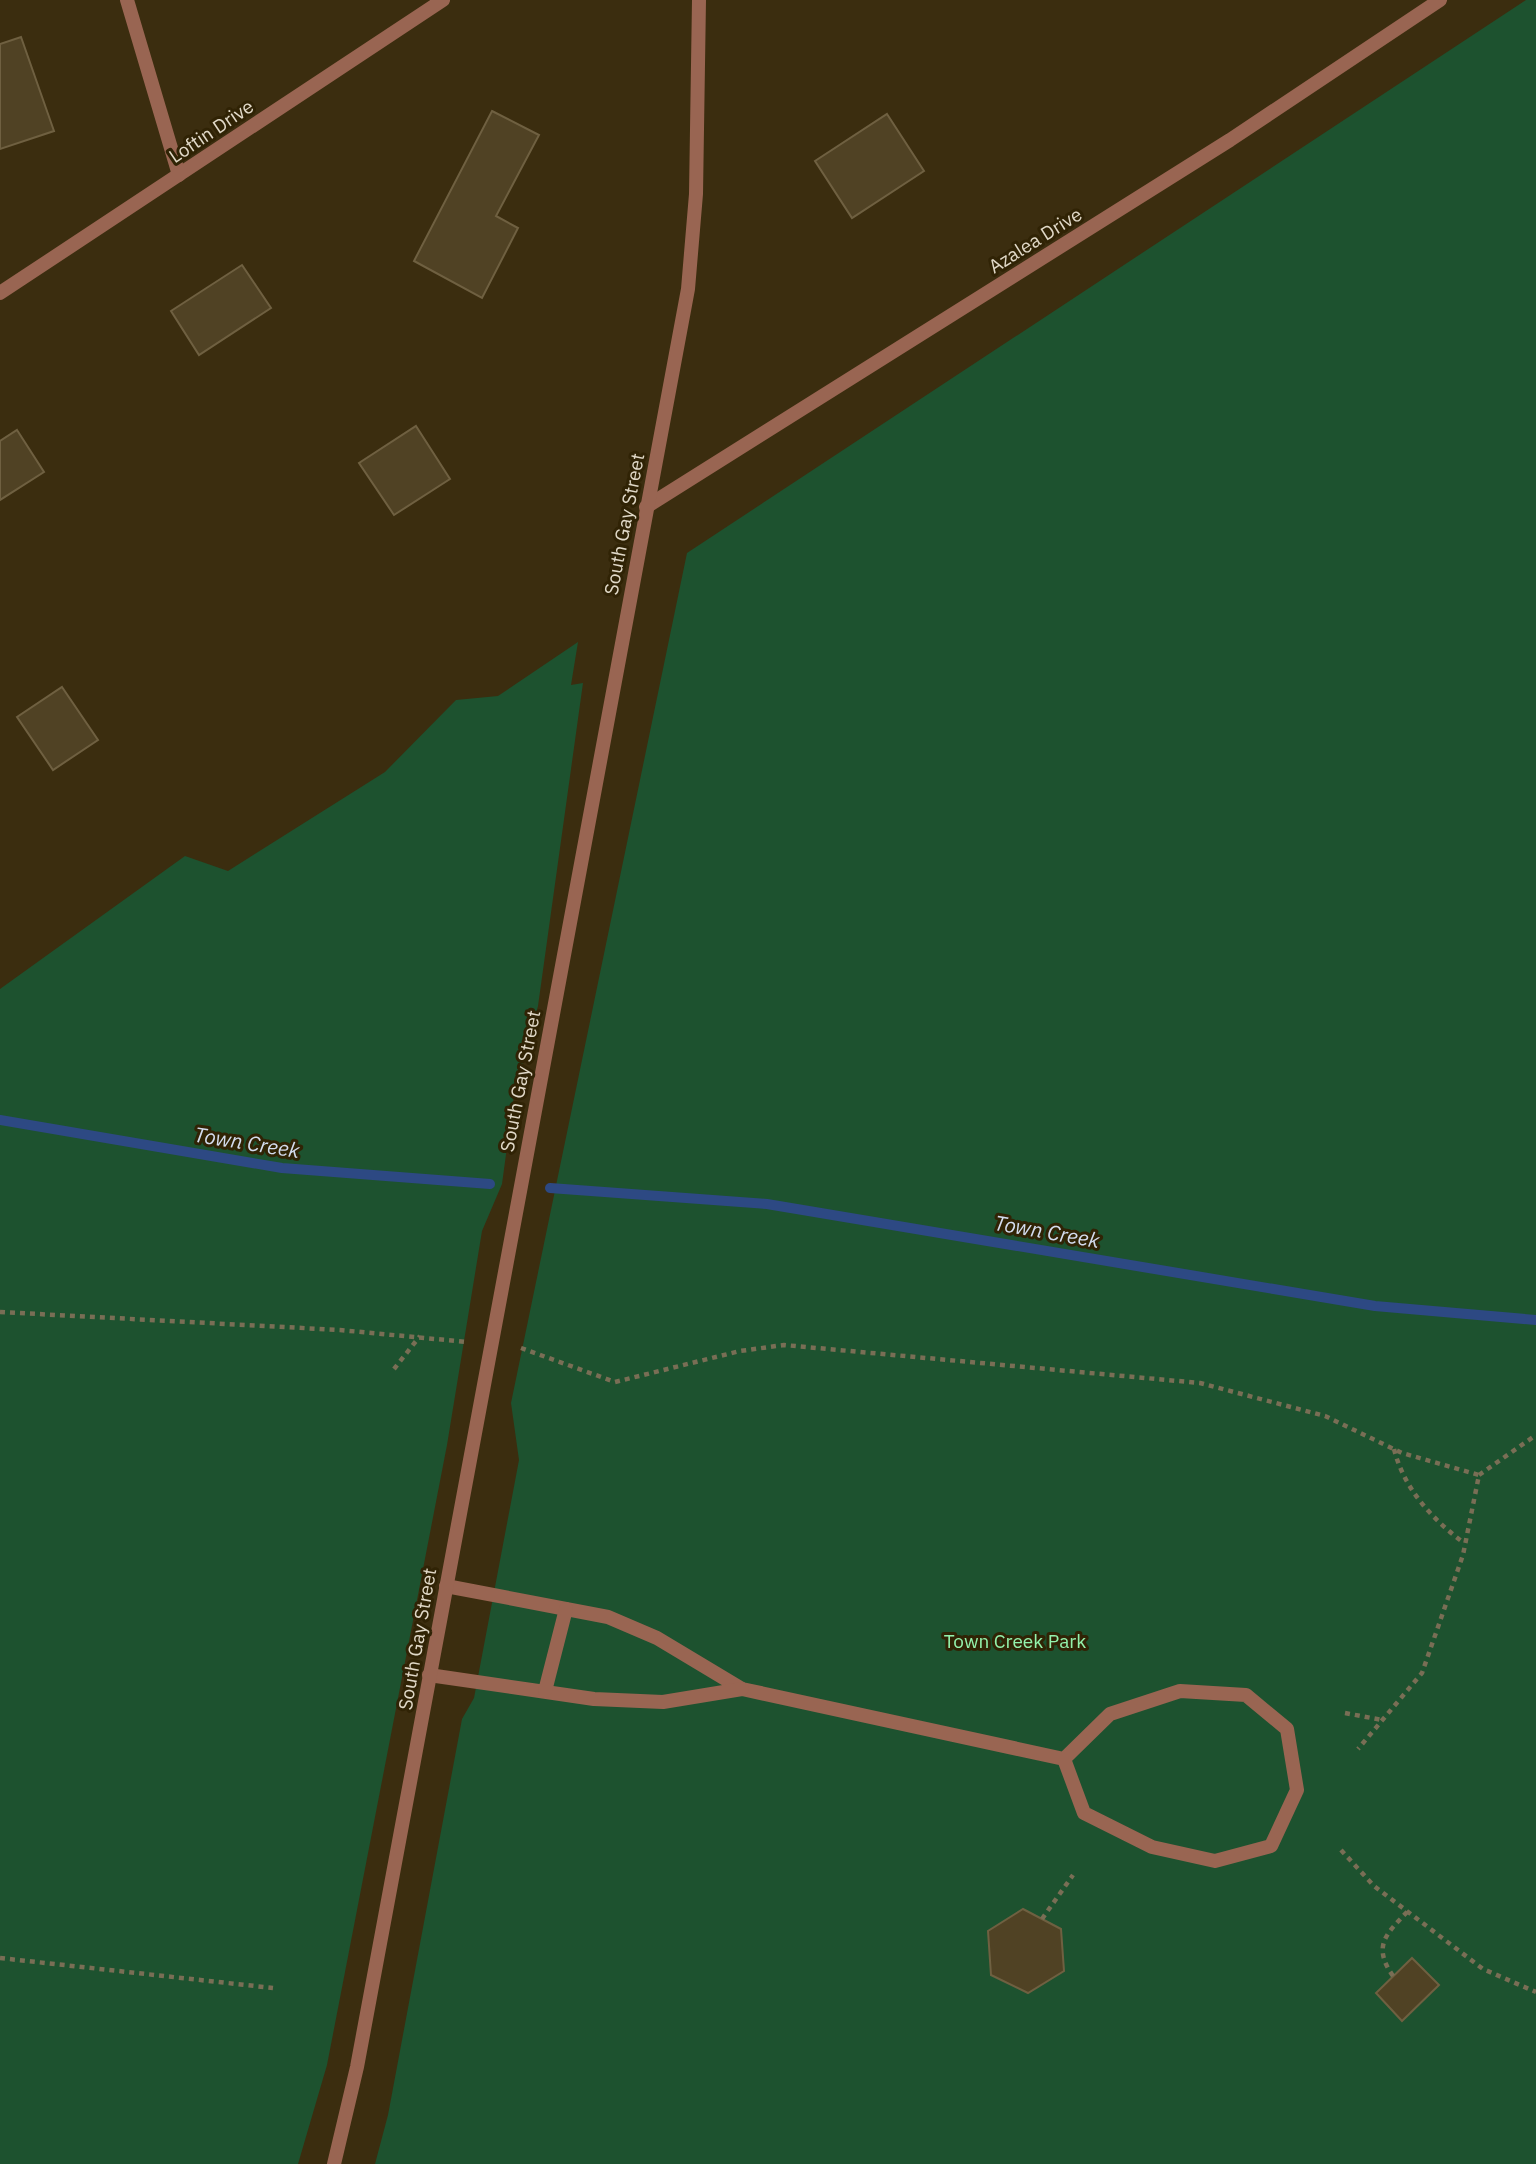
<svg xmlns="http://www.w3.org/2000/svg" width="1536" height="2164" font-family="'IBM Plex Sans',sans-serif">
<rect width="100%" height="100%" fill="#3b2d0f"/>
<g fill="#1d522f">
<polygon points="1526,0 1536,0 1536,2164 375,2164 388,2115 462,1719 474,1698 519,1460 511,1403 687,553"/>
<polygon points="578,642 571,685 583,683 538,1006 514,1095 502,1184 482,1231 447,1445 327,2065 298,2164 0,2164 0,989 185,856 228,871 385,772 456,700 498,696"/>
</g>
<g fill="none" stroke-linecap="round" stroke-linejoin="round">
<g stroke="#2d4983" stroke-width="10">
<polyline points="0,1120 282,1168 490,1184"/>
<polyline points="550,1188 767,1204 1375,1306 1536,1320"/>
</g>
</g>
<g fill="#504224" stroke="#6f6041" stroke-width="2">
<polygon points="21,37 54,131 0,149 0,44"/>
<polygon points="492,111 539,135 496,216 518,228 482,298 414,261"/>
<polygon points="887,114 924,171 852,218 815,161"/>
<polygon points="242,265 271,308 199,355 171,311"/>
<polygon points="416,426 450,479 394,515 359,463"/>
<polygon points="17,430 44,472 0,500 0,441"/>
<polygon points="62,687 98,740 53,770 17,717"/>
<polygon points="1023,1909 1061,1929 1064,1971 1028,1993 991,1975 988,1931"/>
<polygon points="1412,1958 1439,1985 1402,2021 1376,1993"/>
</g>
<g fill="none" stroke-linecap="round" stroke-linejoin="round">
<g stroke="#796e55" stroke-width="4.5" stroke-dasharray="5 5" stroke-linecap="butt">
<polyline points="0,1312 340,1330 467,1342"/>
<polyline points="521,1348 615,1382 740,1351 784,1345 1200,1383 1325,1416 1402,1453 1479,1475 1463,1555 1422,1673 1358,1749"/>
<polyline points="394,1369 420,1336"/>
<path d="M1394,1449C1404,1489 1432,1519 1464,1543"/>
<polyline points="1479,1475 1536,1435"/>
<polyline points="1345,1713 1382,1720"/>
<polyline points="1341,1850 1374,1886 1483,1969 1536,1992"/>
<polyline points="1042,1919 1073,1875"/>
<polyline points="0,1958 273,1988"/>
<path d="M1393,1976C1372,1946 1386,1934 1408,1911"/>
</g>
<g stroke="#996552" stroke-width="14">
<polyline points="446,1586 608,1617 657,1638 742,1689 1064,1759 1110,1714 1180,1691 1246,1695 1287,1729 1297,1790 1271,1846 1215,1861 1152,1847 1084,1813 1064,1759"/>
<polyline points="429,1675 594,1699 663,1702 742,1689"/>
<polyline points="545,1691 566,1609"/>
</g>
<g stroke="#996552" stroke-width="14">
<polyline points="127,0 179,175"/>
<polyline points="0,293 443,0"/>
<polyline points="646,507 1230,140 1440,0"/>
<polyline points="334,2164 357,2067 688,289 696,194 699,0"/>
</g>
</g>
<g text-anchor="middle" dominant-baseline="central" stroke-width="6" stroke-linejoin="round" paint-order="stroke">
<g font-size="19" fill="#e1d9c8" stroke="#302305">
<text transform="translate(211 131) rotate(-34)">Loftin Drive</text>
<text transform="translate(1035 240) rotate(-32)">Azalea Drive</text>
<text transform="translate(624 524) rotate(-79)">South Gay Street</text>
<text transform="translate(520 1081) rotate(-79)">South Gay Street</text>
<text transform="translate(417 1639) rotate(-80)">South Gay Street</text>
</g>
<g font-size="19" fill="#93f2ac" stroke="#302305">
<text x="1015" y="1641">Town Creek Park</text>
</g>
<g font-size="21" font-style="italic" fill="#d3dcee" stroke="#302305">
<text transform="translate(247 1142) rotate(9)">Town Creek</text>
<text transform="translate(1047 1231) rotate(10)">Town Creek</text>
</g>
</g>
</svg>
